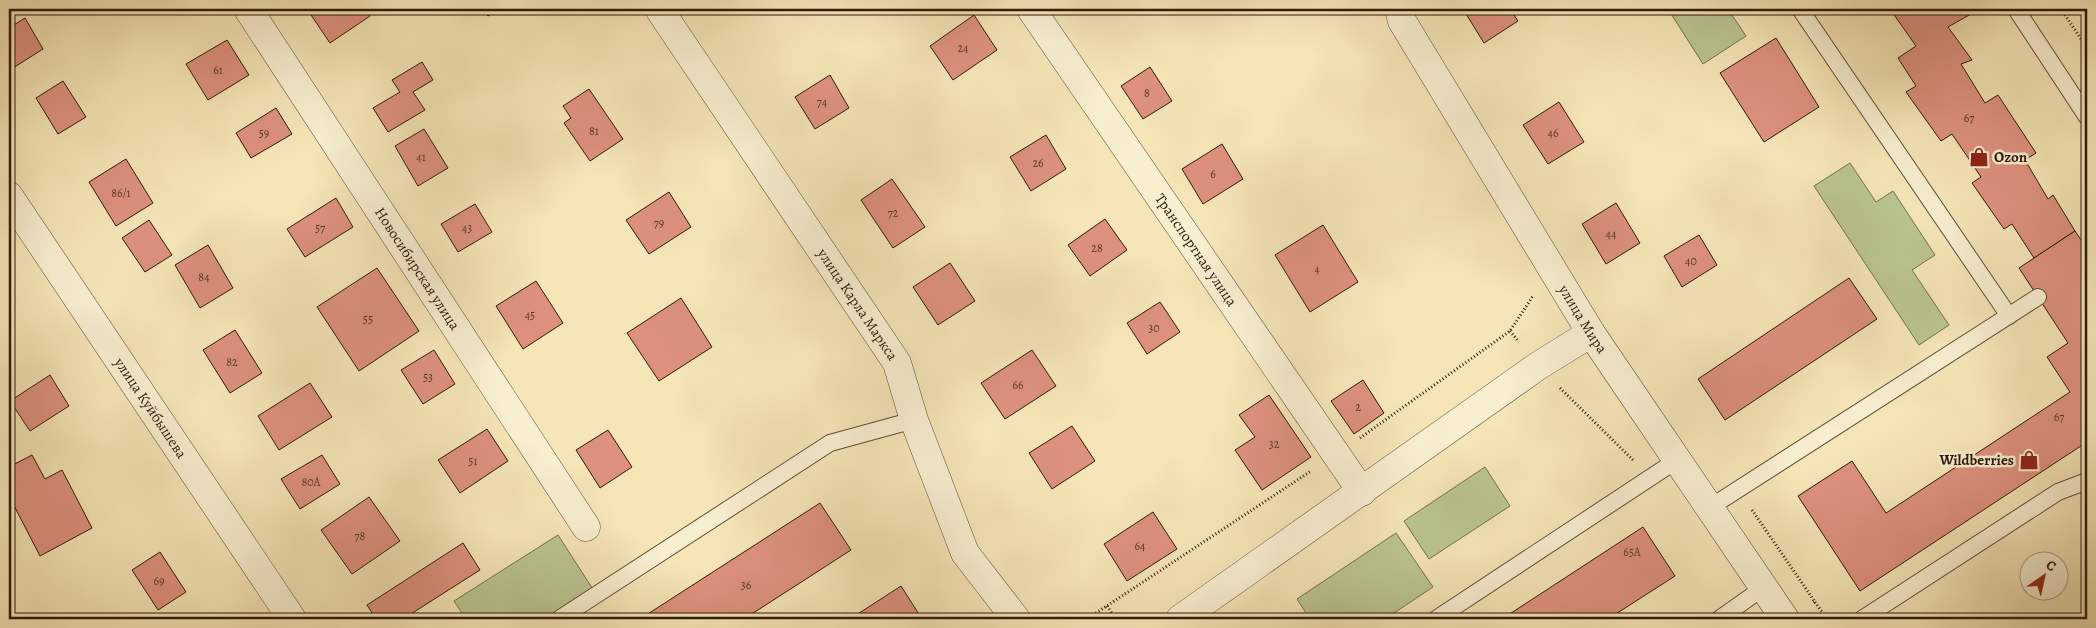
<svg xmlns="http://www.w3.org/2000/svg" width="2096" height="628" font-family="Alegreya,serif">
<rect width="100%" height="100%" fill="#f5e5b7"/>
<filter id="stains"><feTurbulence type="fractalNoise" baseFrequency=".004" numOctaves="4"/><feColorMatrix values="0 0 0 0 .2 0 0 0 0 .09 0 0 0 0 .02 0 0 0 .5 -.17"/></filter>
<radialGradient id="worn" r=".72"><stop offset=".6" stop-color="#630" stop-opacity="0"/><stop offset="1" stop-color="#630" stop-opacity=".3"/></radialGradient>
<g fill="#bac590" stroke="#74704d">
<polygon points="1668,9 1728,9 1746,36 1703,64"/>
<polygon points="1850,163 1876,202 1893,191 1935,255 1912,270 1949,325 1919,345 1814,186"/>
<polygon points="1485,467 1510,506 1429,559 1404,521"/>
<polygon points="1396,533 1433,587 1385,619 1310,619 1297,599"/>
<polygon points="558,535 596,594 556,619 466,619 454,601"/>
</g>
<g fill="#dd917d" stroke="#2e1a0a">
<polygon points="307,9 365,9 370,16 330,43"/>
<polygon points="483,9 499,9 488,16"/>
<polygon points="1463,9 1510,9 1518,21 1484,43"/>
<polygon points="1890,9 1968,9 1971,14 1948,27 1972,60 1961,64 1985,103 1998,95 2036,153 2025,160 2048,199 2053,195 2075,231 2034,258 2012,224 2004,229 1972,183 1981,177 1952,134 1941,141 1906,92 1916,86 1898,58 1916,46"/>
<polygon points="974,15 997,50 953,80 930,46"/>
<polygon points="25,18 43,49 13,68 9,61 9,28"/>
<polygon points="1776,38 1819,107 1764,142 1720,73"/>
<polygon points="227,40 249,75 208,100 186,64"/>
<polygon points="422,62 433,80 413,92 425,110 388,132 373,108 400,92 392,80"/>
<polygon points="1150,67 1172,101 1143,119 1121,86"/>
<polygon points="830,75 849,108 815,129 795,97"/>
<polygon points="63,81 86,117 58,134 36,98"/>
<polygon points="589,89 623,139 590,161 564,123 571,118 563,106"/>
<polygon points="1559,102 1584,142 1548,164 1523,125"/>
<polygon points="276,108 292,134 251,158 236,133"/>
<polygon points="424,129 448,168 418,186 395,146"/>
<polygon points="1046,135 1066,169 1031,191 1010,157"/>
<polygon points="1222,144 1243,179 1203,204 1182,169"/>
<polygon points="126,159 153,203 116,226 89,182"/>
<polygon points="892,179 925,227 893,248 861,200"/>
<polygon points="669,192 691,227 649,254 626,220"/>
<polygon points="336,198 353,227 305,257 287,229"/>
<polygon points="1616,203 1640,243 1606,264 1582,224"/>
<polygon points="475,204 492,232 458,252 441,224"/>
<polygon points="1105,219 1127,250 1090,276 1068,245"/>
<polygon points="149,220 172,255 145,272 122,238"/>
<polygon points="1323,225 1358,282 1310,312 1275,255"/>
<polygon points="2075,231 2087,249 2087,442 1860,591 1798,496 1852,461 1886,513 2070,392 2047,357 2068,343 2019,268"/>
<polygon points="1699,235 1717,265 1682,287 1664,256"/>
<polygon points="208,245 233,288 200,308 175,265"/>
<polygon points="950,263 975,301 938,325 913,287"/>
<polygon points="377,268 419,331 359,371 317,307"/>
<polygon points="1849,278 1877,319 1725,420 1698,379"/>
<polygon points="536,281 563,323 523,349 496,306"/>
<polygon points="681,298 712,347 659,381 627,333"/>
<polygon points="1160,302 1180,332 1147,354 1127,323"/>
<polygon points="235,330 262,373 230,393 203,350"/>
<polygon points="434,350 455,384 423,404 401,370"/>
<polygon points="1032,350 1056,386 1005,419 981,383"/>
<polygon points="50,375 69,406 30,431 10,401"/>
<polygon points="1363,380 1384,413 1354,434 1331,401"/>
<polygon points="310,383 332,417 279,450 258,416"/>
<polygon points="1269,395 1311,457 1262,490 1235,450 1255,437 1239,415"/>
<polygon points="1072,426 1095,461 1052,489 1029,453"/>
<polygon points="487,429 508,461 460,493 438,460"/>
<polygon points="608,430 632,467 600,488 576,450"/>
<polygon points="32,455 45,479 62,470 92,528 40,556 9,496 9,467"/>
<polygon points="322,455 340,484 300,509 281,479"/>
<polygon points="369,497 400,541 352,574 321,530"/>
<polygon points="820,503 851,550 744,619 640,619"/>
<polygon points="1153,512 1177,549 1127,581 1104,544"/>
<polygon points="1643,527 1675,576 1608,619 1502,619"/>
<polygon points="463,543 480,570 403,619 376,619 367,605"/>
<polygon points="160,552 186,592 158,610 132,570"/>
<polygon points="901,586 922,619 850,619"/>
</g>
<g fill="none" stroke-linecap="round" stroke-linejoin="round">
<defs>
<g id="lane">
<polyline points="1800,9 2009,316"/>
<polyline points="2016,9 2087,117"/>
<polyline points="1709,508 2038,297"/>
<polyline points="559,619 830,443 914,420"/>
<polyline points="1436,619 1677,460"/>
<polyline points="1719,619 1763,588"/>
<polyline points="1862,619 2058,492 2087,481"/>
</g>
<g id="street">
<path id="s1" d="M248,9L586,527"/>
<path id="s2" d="M659,9L897,363L914,420L965,553L1016,619"/>
<path id="s3" d="M1031,9L1362,492"/>
<path id="s4" d="M1399,9L1402,21L1591,333L1785,619"/>
<path id="s5" d="M9,196L292,619"/>
<polyline points="1180,619 1538,366 1591,333"/>
</g>
</defs>
<use href="#lane" stroke="#604d35" stroke-width="18"/>
<use href="#street" stroke="#604d35" stroke-width="29"/>
<g stroke="#2e1a0a" stroke-width="3" stroke-dasharray="1 2.5" stroke-linecap="butt">
<polyline points="2061,9 2087,48"/>
<polyline points="1510,331 1519,342"/>
<polyline points="1560,388 1634,461"/>
<polyline points="1360,438 1510,331 1533,296"/>
<polyline points="1752,510 1815,602 1812,604"/>
<polyline points="1815,602 1827,619"/>
<polyline points="1107,606 1116,619"/>
<polyline points="1087,619 1311,471"/>
</g>
<use href="#lane" stroke="#f8eed0" stroke-width="16"/>
<use href="#street" stroke="#f8eed0" stroke-width="28"/>
</g>
<defs>
<symbol id="shop-bare" viewBox="-9 -9 18 18"><path d="M-5-2.5h2.3a2.7 3.5 0 0 1 5.4 0H5L5.5 6h-11ZM-1.5-2.5h3a1.5 2.3 0 0 0-3 0Z" fill="#8f2418" stroke="#f8eed0" stroke-width="2.5" paint-order="stroke"/></symbol>
</defs>
<g fill-rule="evenodd">
<use href="#shop-bare" x="1965" y="143" width="28" height="28"/>
<use href="#shop-bare" x="2015" y="446" width="28" height="28"/>
</g>
<g text-anchor="middle" dominant-baseline="central" stroke-width="5" stroke-linejoin="round" paint-order="stroke">
<g font-size="12" fill="#5a3827">
<text x="963" y="48">24</text>
<text x="218" y="70">61</text>
<text x="1147" y="93">8</text>
<text x="822" y="102">74</text>
<text x="1969" y="118">67</text>
<text x="594" y="131">81</text>
<text x="264" y="133">59</text>
<text x="1553" y="133">46</text>
<text x="421" y="157">41</text>
<text x="1038" y="163">26</text>
<text x="1213" y="174">6</text>
<text x="121" y="193">86/1</text>
<text x="893" y="213">72</text>
<text x="659" y="223">79</text>
<text x="320" y="228">57</text>
<text x="467" y="228">43</text>
<text x="1611" y="234">44</text>
<text x="1097" y="248">28</text>
<text x="1691" y="261">40</text>
<text x="1317" y="269">4</text>
<text x="204" y="277">84</text>
<text x="530" y="315">45</text>
<text x="368" y="319">55</text>
<text x="1154" y="328">30</text>
<text x="232" y="362">82</text>
<text x="428" y="377">53</text>
<text x="1018" y="385">66</text>
<text x="1358" y="407">2</text>
<text x="2059" y="417">67</text>
<text x="1274" y="444">32</text>
<text x="473" y="461">51</text>
<text x="311" y="482">80А</text>
<text x="360" y="536">78</text>
<text x="1140" y="546">64</text>
<text x="1632" y="552">65А</text>
<text x="159" y="581">69</text>
<text x="746" y="585">36</text>
</g>
<g font-size="15" font-weight="bold" fill="#2e1a0a" stroke="#f8eed0" text-anchor="start">
<text x="1994" y="157">Ozon</text>
<text x="2014" y="460" text-anchor="end">Wildberries</text>
</g>
<g font-size="15" fill="#2e1a0a" stroke="#f8eed0">
<text stroke="none"><textPath href="#s3" startOffset="292">Транспортная улица</textPath></text>
<text stroke="none"><textPath href="#s1" startOffset="310">Новосибирская улица</textPath></text>
<text stroke="none"><textPath href="#s2" startOffset="356">улица Карла Маркса</textPath></text>
<text stroke="none"><textPath href="#s4" startOffset="361">улица Мира</textPath></text>
<text stroke="none"><textPath href="#s5" startOffset="255">улица Куйбышева</textPath></text>
</g>
</g>
<rect width="2096" height="628" fill="none" stroke="#f5e5b7" stroke-width="30"/>
<rect x="10" y="10" width="2076" height="608" fill="none" stroke="#2e1a0a" stroke-width="2.5"/>
<rect x="15" y="15" width="2066" height="598" fill="none" stroke="#2e1a0a"/>
<g transform="translate(2044 576) rotate(34)"><circle r="24" fill="#f8eed0" stroke="#a79981"/>
<path d="M0-4L9 19L0 12L-9 19Z" fill="#8f2418"/>
<text y="-8" font-size="14" font-weight="bold" text-anchor="middle" fill="#2e1a0a">С</text>
</g>
<rect width="100%" height="100%" filter="url(#stains)"/>
<rect width="100%" height="100%" fill="url(#worn)"/>
</svg>
